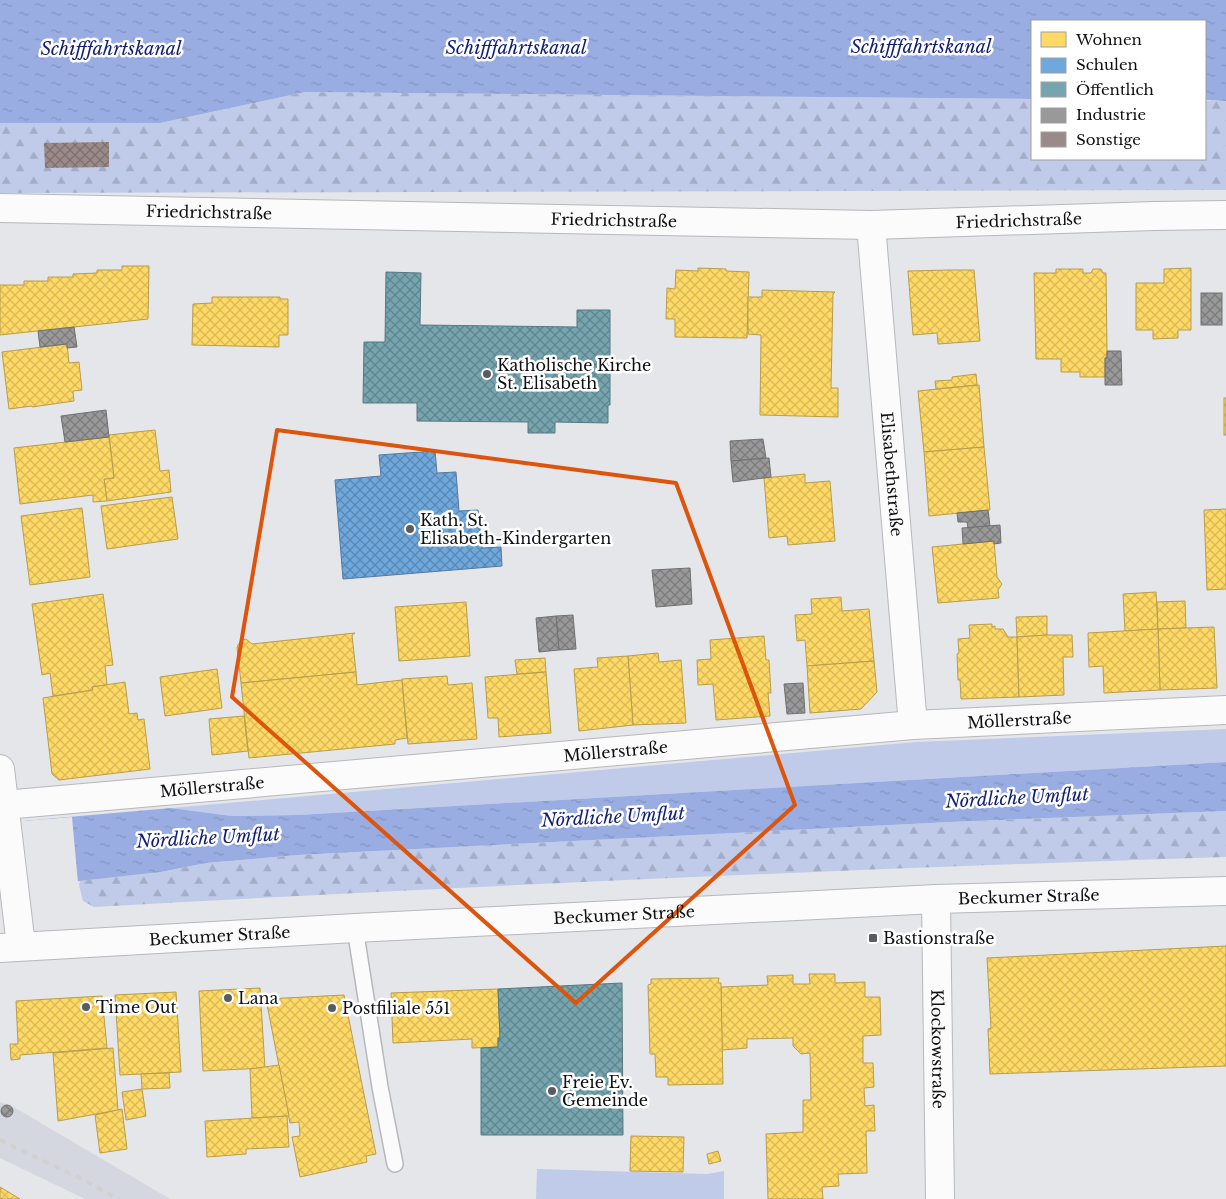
<svg xmlns="http://www.w3.org/2000/svg" width="1226" height="1199" font-family="'Libre Baskerville',serif">
<defs>
<pattern id="forest-firs" width="22" height="20" patternUnits="userSpaceOnUse" patternTransform="scale(1.25)"><rect width="22" height="20" fill="#bfcbe9"/><path d="M5 1l3.5 6h-7zM16 11l3.5 6h-7z" fill="#a3adc7"/></pattern>
<pattern id="water-ripples" width="26" height="14" patternUnits="userSpaceOnUse" patternTransform="scale(1.25)"><rect width="26" height="14" fill="#99ade2"/><path d="M2 4q2-2 4 0t4 0M15 11q2-2 4 0t4 0" fill="none" stroke="#8394c1"/></pattern>
<pattern id="homes-cross-hatch" width="8" height="8" patternUnits="userSpaceOnUse" patternTransform="scale(1.25)"><rect width="8" height="8" fill="#ffd966"/><path d="M0 0l8 8M0 8l8-8" fill="none" stroke="#d9b957"/></pattern>
<pattern id="schools-cross-hatch" width="8" height="8" patternUnits="userSpaceOnUse" patternTransform="scale(1.25)"><rect width="8" height="8" fill="#6fa8dc"/><path d="M0 0l8 8M0 8l8-8" fill="none" stroke="#5a87b1"/></pattern>
<pattern id="public-cross-hatch" width="8" height="8" patternUnits="userSpaceOnUse" patternTransform="scale(1.25)"><rect width="8" height="8" fill="#76a5af"/><path d="M0 0l8 8M0 8l8-8" fill="none" stroke="#5f858d"/></pattern>
<pattern id="industry-cross-hatch" width="8" height="8" patternUnits="userSpaceOnUse" patternTransform="scale(1.25)"><rect width="8" height="8" fill="#999"/><path d="M0 0l8 8M0 8l8-8" fill="none" stroke="#7b7b7b"/></pattern>
<pattern id="building-cross-hatch" width="8" height="8" patternUnits="userSpaceOnUse" patternTransform="scale(1.25)"><rect width="8" height="8" fill="#9a8b8a"/><path d="M0 0l8 8M0 8l8-8" fill="none" stroke="#7c706f"/></pattern>
</defs>
<rect width="100%" height="100%" fill="#e5e6ea"/>
<polygon fill="#d4d7df" points="0,1102 12,1106 170,1199 85,1199 0,1158"/>
<g fill="#bfcbe9">
<polygon points="1226,729 1226,762 297,815 232,816 171,808 916,742"/>
<polygon points="537,1169 707,1174 724,1171 724,1199 536,1199"/>
</g>
<g fill="url(#forest-firs)">
<polygon points="305,92 1032,99 1032,159 1205,159 1205,101 1226,101 1226,190 0,193 0,123 160,123"/>
<path d="M1226,811V857C849,869 471,886 94,907L83,901L79,885L80,881L161,872L206,863L298,855L950,822Z"/>
</g>
<g fill="url(#water-ripples)">
<polygon points="0,0 1226,0 1226,101 1205,100 1205,21 1032,21 1032,99 305,92 160,123 0,123"/>
<polygon points="1226,762 1226,811 950,822 298,855 206,863 161,872 80,881 0,885 0,823 171,808 232,816 297,815"/>
</g>
<polygon fill="#e5e6ea" points="72,817 78,883 0,887 0,823"/>
<g fill="url(#homes-cross-hatch)" stroke="#b79d4d">
<polygon points="122,266 149,266 148,319 0,335 0,285 24,285 24,281 48,281 48,277 73,277 73,274 97,273 97,270 122,270"/>
<polygon points="698,268 726,269 726,271 749,272 747,338 675,337 675,319 666,319 667,288 675,289 676,270 698,271"/>
<polygon points="1191,268 1191,330 1178,330 1178,338 1153,339 1153,330 1136,330 1136,283 1164,283 1164,269"/>
<polygon points="1056,269 1083,269 1083,273 1091,273 1093,269 1101,269 1103,273 1106,273 1107,351 1107,358 1105,358 1105,377 1080,377 1080,372 1061,372 1061,359 1036,359 1034,273 1056,273"/>
<polygon points="950,270 974,270 980,341 938,344 937,333 913,335 908,271"/>
<polygon points="762,290 835,292 833,294 831,388 838,388 838,417 760,415 761,335 748,334 748,297 762,297"/>
<polygon points="212,297 280,297 280,299 288,299 288,335 279,335 279,347 192,345 193,304 212,303"/>
<polygon points="67,344 69,363 79,362 82,390 73,391 74,401 32,407 32,406 9,409 2,352"/>
<polygon points="976,374 977,385 936,389 935,381 952,380 952,377"/>
<polygon points="979,385 984,447 924,452 918,391"/>
<rect x="1224" y="398" width="2" height="37"/>
<polygon points="155,430 160,471 169,470 171,492 107,501 104,479 114,478 109,435"/>
<polygon points="109,437 114,478 104,479 107,501 93,502 93,495 20,504 14,448"/>
<polygon points="984,447 990,510 929,516 924,452"/>
<polygon points="805,474 805,483 830,481 835,541 788,545 787,536 769,538 764,478"/>
<polygon points="172,497 178,539 107,549 101,506"/>
<polygon points="82,508 90,577 30,585 21,516"/>
<polygon points="1226,509 1226,589 1207,590 1204,510"/>
<polygon points="994,541 997,577 1002,584 998,590 999,598 938,603 932,547"/>
<polygon points="1156,592 1158,629 1125,631 1123,594"/>
<polygon points="103,594 113,665 105,666 107,685 92,687 93,690 53,696 50,673 42,675 32,604"/>
<polygon points="841,597 842,611 869,609 874,661 807,666 805,640 797,641 795,615 812,614 811,599"/>
<polygon points="1185,601 1186,628 1158,629 1157,602"/>
<polygon points="466,602 470,656 399,661 395,607"/>
<polygon points="1047,616 1047,635 1017,637 1016,617"/>
<polygon points="992,624 992,627 995,626 995,629 1003,629 1008,637 1017,637 1019,697 961,699 960,680 958,680 957,654 959,653 958,639 970,638 969,625"/>
<polygon points="1214,627 1217,688 1160,690 1158,629"/>
<polygon points="1158,629 1160,690 1104,693 1103,666 1089,667 1088,633"/>
<polygon points="355,633 352,635 356,672 241,683 237,647 241,640 246,639 252,644"/>
<polygon points="1047,635 1072,635 1073,657 1063,657 1064,695 1019,697 1017,637"/>
<polygon points="764,636 766,660 769,660 771,693 768,693 770,716 716,720 713,684 698,685 697,660 711,659 710,640"/>
<polygon points="658,653 659,662 681,660 686,723 633,725 628,656"/>
<polygon points="628,656 633,725 579,731 574,669 598,667 597,658"/>
<polygon points="545,658 546,672 517,674 515,660"/>
<polygon points="874,661 877,692 861,709 810,713 807,666"/>
<polygon points="217,669 222,708 165,716 160,677"/>
<polygon points="356,672 357,685 402,680 407,738 395,740 395,744 249,758 241,683"/>
<polygon points="546,672 551,733 499,737 498,718 488,718 485,677"/>
<polygon points="447,676 448,685 472,683 477,739 408,744 402,679"/>
<polygon points="125,682 129,714 137,713 138,720 144,719 150,769 59,780 52,774 43,698 93,690 92,687"/>
<polygon points="244,716 248,751 212,755 209,719"/>
<polygon points="1226,946 1226,1066 990,1074 988,1029 991,1028 987,958"/>
<polygon points="809,974 835,974 835,983 865,982 865,997 880,997 881,1035 863,1036 863,1063 873,1063 874,1087 864,1088 865,1106 874,1105 875,1131 866,1131 867,1173 838,1174 839,1186 822,1187 823,1199 768,1199 766,1134 803,1132 803,1100 811,1100 810,1053 801,1054 793,1046 793,1038 747,1039 747,1048 722,1050 721,987 768,985 767,976 793,975 793,984 810,984"/>
<polygon points="719,978 718,983 721,983 721,986 723,1084 668,1085 668,1077 656,1077 655,1054 650,1054 648,985 651,984 651,979"/>
<polygon points="260,988 265,1068 203,1071 199,991"/>
<polygon points="498,989 500,1038 498,1038 498,1047 472,1048 472,1039 393,1043 391,993"/>
<polygon points="176,992 181,1072 120,1075 115,995"/>
<polygon points="344,995 376,1154 366,1156 367,1162 300,1177 292,1137 300,1136 299,1122 290,1123 266,999"/>
<polygon points="102,996 107,1048 20,1055 20,1059 11,1060 10,1044 18,1044 16,1001"/>
<polygon points="113,1048 118,1110 58,1121 53,1053"/>
<polygon points="279,1065 289,1116 252,1118 250,1069"/>
<polygon points="169,1073 170,1088 142,1089 141,1074"/>
<polygon points="142,1089 146,1116 126,1120 122,1092"/>
<polygon points="122,1109 127,1149 100,1153 95,1115"/>
<polygon points="287,1116 289,1147 246,1149 246,1154 207,1157 205,1121"/>
<polygon points="631,1136 684,1137 683,1172 630,1171"/>
<polygon points="718,1151 721,1161 709,1164 707,1154"/>
<polygon points="0,1187 20,1199 0,1199"/>
</g>
<polygon fill="url(#schools-cross-hatch)" stroke="#527a9f" points="435,451 437,473 456,472 459,511 478,510 482,548 501,547 502,566 343,579 335,480 381,476 379,455"/>
<g fill="url(#public-cross-hatch)" stroke="#577880">
<polygon points="386,272 421,273 420,325 577,327 577,310 610,310 610,405 608,405 608,423 555,422 555,433 528,433 528,422 417,421 417,403 363,403 364,342 385,342"/>
<polygon points="622,983 623,1135 481,1135 481,1048 498,1047 498,1038 500,1038 498,989"/>
</g>
<g fill="url(#industry-cross-hatch)" stroke="#707070">
<rect x="1201" y="293" width="21" height="32"/>
<polygon points="74,327 77,347 67,348 67,344 40,347 38,331"/>
<polygon points="1107,351 1121,351 1122,385 1105,385 1105,358 1107,358"/>
<polygon points="106,410 109,437 65,442 61,416"/>
<polygon points="763,439 766,458 731,461 730,441"/>
<polygon points="769,458 771,477 733,482 731,461"/>
<polygon points="988,510 990,526 968,528 967,522 958,522 957,513"/>
<polygon points="1000,525 1001,543 994,544 994,541 963,544 962,528"/>
<polygon points="690,568 692,604 656,607 652,570"/>
<polygon points="573,615 576,649 559,650 556,616"/>
<polygon points="556,616 559,650 539,652 536,618"/>
<polygon points="803,683 805,713 787,714 784,684"/>
<circle cx="7" cy="1111" r="6"/>
</g>
<polygon fill="url(#building-cross-hatch)" points="109,142 109,167 45,168 44,143"/>
<g fill="none" stroke-linecap="round" stroke-linejoin="round">
<defs>
<polyline id="service" points="355,928 380,1087 395,1164"/>
<g id="minor">
<path id="s1" d="M0,208L871,225L1154,216L1226,215"/>
<path id="s2" d="M871,225L913,725"/>
<path id="s3" d="M4,805L913,725L1226,710"/>
<path id="s4" d="M936,899L940,1199"/>
</g>
<polyline id="tertiary" points="0,769 21,946"/>
<g id="secondary">
<path id="s5" d="M0,948L355,928L936,899L1226,891"/>
</g>
</defs>
<use href="#service" stroke="#b7b8bb" stroke-width="18"/>
<use href="#minor" stroke="#b7b8bb" stroke-width="30"/>
<use href="#tertiary" stroke="#b7b8bb" stroke-width="30"/>
<use href="#secondary" stroke="#b7b8bb" stroke-width="30"/>
<use href="#service" stroke="#fbfbfc" stroke-width="15"/>
<use href="#minor" stroke="#fbfbfc" stroke-width="28"/>
<use href="#tertiary" stroke="#fbfbfc" stroke-width="28"/>
<use href="#secondary" stroke="#fbfbfc" stroke-width="28"/>
<polyline stroke="#d0d0d0" stroke-width="4" stroke-dasharray="6 6" stroke-linecap="butt" points="0,1140 84,1180 119,1199"/>
</g>
<path fill="none" stroke="#dd550c" stroke-width="4" stroke-linejoin="round" d="M277,430L676,483L795,805L576,1003L232,697Z"/>
<g fill="#5a5b5e" stroke="#fff" stroke-width="2">
<circle cx="487" cy="374" r="5"/>
<circle cx="410" cy="529" r="5"/>
<rect x="868" y="933" width="10" height="10" rx="2.5"/>
<circle cx="228" cy="998" r="5"/>
<circle cx="86" cy="1007" r="5"/>
<circle cx="332" cy="1008" r="5"/>
<circle cx="552" cy="1091" r="5"/>
</g>
<g text-anchor="middle" dominant-baseline="central" stroke-width="5" stroke-linejoin="round" paint-order="stroke">
<g font-size="16" fill="#0f1012" stroke="#fff">
<text stroke="none"><textPath href="#s1" startOffset="209">Friedrichstraße</textPath></text>
<text stroke="none"><textPath href="#s1" startOffset="614">Friedrichstraße</textPath></text>
<text stroke="none"><textPath href="#s1" startOffset="1019">Friedrichstraße</textPath></text>
<text stroke="none"><textPath href="#s2" startOffset="250">Elisabethstraße</textPath></text>
<text stroke="none"><textPath href="#s3" startOffset="1019">Möllerstraße</textPath></text>
<text stroke="none"><textPath href="#s3" startOffset="614">Möllerstraße</textPath></text>
<text stroke="none"><textPath href="#s3" startOffset="209">Möllerstraße</textPath></text>
<text stroke="none"><textPath href="#s5" startOffset="1030">Beckumer Straße</textPath></text>
<text stroke="none"><textPath href="#s5" startOffset="625">Beckumer Straße</textPath></text>
<text stroke="none"><textPath href="#s5" startOffset="220">Beckumer Straße</textPath></text>
<text stroke="none"><textPath href="#s4" startOffset="150">Klockowstraße</textPath></text>
</g>
<g font-size="16" fill="#0f1012" stroke="#fff" text-anchor="start">
<text x="497" y="365">Katholische Kirche<tspan x="497" dy="18">St. Elisabeth</tspan></text>
<text x="420" y="520">Kath. St.<tspan x="420" dy="18">Elisabeth-Kindergarten</tspan></text>
<text x="883" y="938">Bastionstraße</text>
<text x="238" y="998">Lana</text>
<text x="96" y="1007">Time Out</text>
<text x="342" y="1008">Postfiliale 551</text>
<text x="562" y="1082">Freie Ev.<tspan x="562" dy="18">Gemeinde</tspan></text>
</g>
<g font-size="18" font-style="italic" fill="#101e74" stroke="#fff">
<text x="921" y="47">Schifffahrtskanal</text>
<text x="516" y="48">Schifffahrtskanal</text>
<text x="111" y="49">Schifffahrtskanal</text>
<text transform="translate(1017 798) rotate(-3)">Nördliche Umflut</text>
<text transform="translate(613 817) rotate(-3)">Nördliche Umflut</text>
<text transform="translate(208 838) rotate(-3)">Nördliche Umflut</text>
</g>
</g>
<rect x="1031" y="20" width="175" height="140" fill="#ffffff" stroke="#9f9fa0"/>
<rect x="1041" y="32" width="25" height="15" fill="#ffd966" stroke="#9f9fa0"/>
<text x="1076" y="45" font-size="15" fill="#0f1012">Wohnen</text>
<rect x="1041" y="58" width="25" height="15" fill="#6fa8dc" stroke="#9f9fa0"/>
<text x="1076" y="70" font-size="15" fill="#0f1012">Schulen</text>
<rect x="1041" y="82" width="25" height="15" fill="#76a5af" stroke="#9f9fa0"/>
<text x="1076" y="95" font-size="15" fill="#0f1012">Öffentlich</text>
<rect x="1041" y="108" width="25" height="15" fill="#999999" stroke="#9f9fa0"/>
<text x="1076" y="120" font-size="15" fill="#0f1012">Industrie</text>
<rect x="1041" y="132" width="25" height="15" fill="#9a8b8a" stroke="#9f9fa0"/>
<text x="1076" y="145" font-size="15" fill="#0f1012">Sonstige</text>
</svg>
